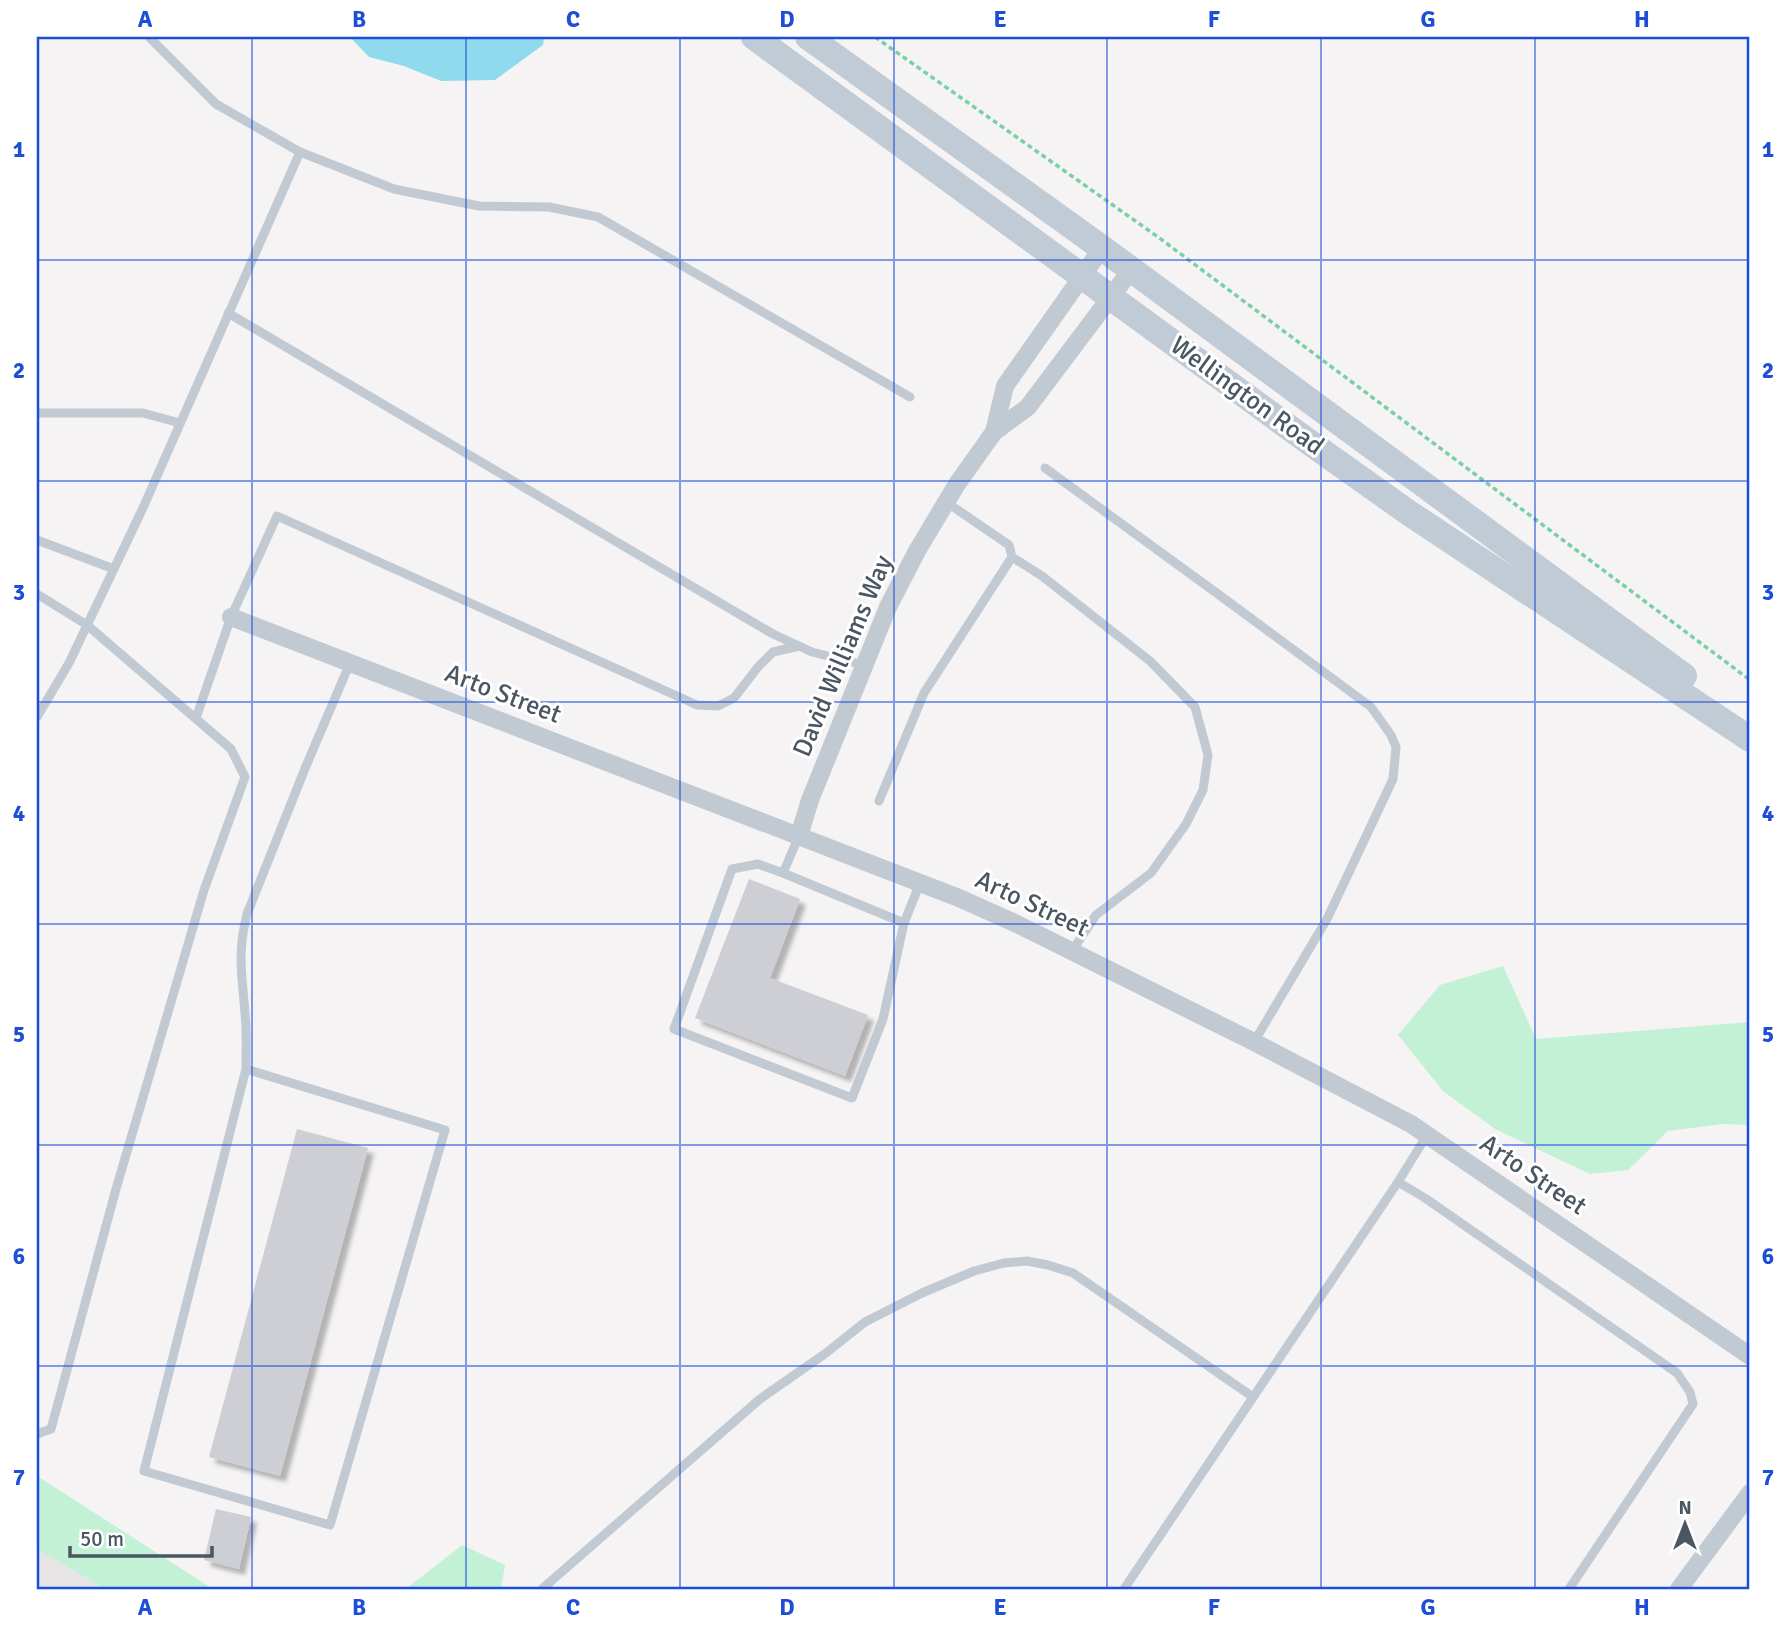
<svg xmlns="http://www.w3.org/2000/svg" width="1787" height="1626" font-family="Signika,sans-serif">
<defs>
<filter id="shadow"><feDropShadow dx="6" dy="6" stdDeviation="2" flood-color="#0004"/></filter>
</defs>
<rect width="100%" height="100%" fill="#f5f3f3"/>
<polygon fill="#e6e4e5" points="37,1549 105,1589 37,1589"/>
<g fill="#c3f1d5">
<polygon points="1503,966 1536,1039 1750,1022 1750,1125 1723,1124 1668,1131 1628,1170 1590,1174 1495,1129 1443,1091 1398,1035 1440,985"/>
<polygon points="37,1476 213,1589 105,1589 37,1549"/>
<polygon points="462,1545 505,1565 501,1589 406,1589"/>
</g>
<polygon fill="#90daee" points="350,37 544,37 543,45 495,80 441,81 404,66 369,57"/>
<g fill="#cdcfd5" filter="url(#shadow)">
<polygon points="749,879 800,899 770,978 868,1015 845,1076 695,1018"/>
<polygon points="297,1129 368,1148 280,1476 209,1457"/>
<polygon points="216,1509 251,1517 239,1569 204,1560"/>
</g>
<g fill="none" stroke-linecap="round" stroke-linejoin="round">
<polyline stroke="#7ad0a6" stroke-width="3.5" stroke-dasharray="5 3.5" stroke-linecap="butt" points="875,37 1158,237 1750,680"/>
<g stroke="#c1cad2" stroke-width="9">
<polyline points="300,152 394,189 479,206 549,207 598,217 910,397"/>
<polyline points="228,313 773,634 812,652 864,665"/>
<polyline points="37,413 143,413 180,423"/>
<polyline points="1045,468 1222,597 1371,707 1391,735 1396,747 1393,779 1327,919 1254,1042"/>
<polyline points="37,540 114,569"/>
<polyline points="1012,557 1042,576 1150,661 1195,707 1208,755 1203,790 1186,824 1151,873 1096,915 1072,951"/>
<polyline points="37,594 87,625 231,749 245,777 204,890 116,1189 51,1429 37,1434"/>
<polyline points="37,717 69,663 142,510 300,152 216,104 149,37"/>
<polyline points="196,718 231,617 277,516 697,705 718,706 734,698 758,667 773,652 799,646"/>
<polyline points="879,801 924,693 1012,557 1009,545 946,502"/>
<polyline points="783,873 758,864 732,869 674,1029 852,1098 883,1019 904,923 783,873 799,836"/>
<polyline points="904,923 920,883"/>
<path d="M246,1069L445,1130L330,1525L144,1471L246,1069C246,1050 247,1031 245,1013C242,975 237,953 247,914L306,766L350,663"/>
<polyline points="1398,1182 1425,1198 1677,1373 1690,1392 1693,1404 1569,1589"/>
<polyline points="542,1589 760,1399 826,1353 865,1322 922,1293 974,1271 1004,1263 1027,1261 1048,1265 1073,1273 1253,1397"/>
<polyline points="1124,1589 1398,1182 1427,1135"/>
</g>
<g stroke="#c1cad2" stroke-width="18">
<polyline points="994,432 1005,386 1102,248"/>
<polyline points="231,617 959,898 1017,924 1254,1042 1411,1124 1750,1356"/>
<polyline points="799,836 810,800 888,607 917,551 957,484 994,432 1028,407 1131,270"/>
<polyline points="1679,1589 1750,1493"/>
</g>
<g stroke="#c1cbd6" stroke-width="26">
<polyline points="754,37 1309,442 1409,513 1750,739"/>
<polyline points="808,37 1102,248 1684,676"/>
</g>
</g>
<path fill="none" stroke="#1d4ed8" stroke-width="2" stroke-opacity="0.55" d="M252,37V1589M466,37V1589M680,37V1589M894,37V1589M1107,37V1589M1321,37V1589M1535,37V1589M37,260H1750M37,481H1750M37,702H1750M37,924H1750M37,1145H1750M37,1366H1750"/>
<g text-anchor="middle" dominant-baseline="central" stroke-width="6" stroke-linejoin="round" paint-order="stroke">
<g font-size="26" fill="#4a5661" stroke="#fff">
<text transform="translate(1247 396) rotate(36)">Wellington Road</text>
<text transform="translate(843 656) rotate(-67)">David Williams Way</text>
<text transform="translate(503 694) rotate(21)">Arto Street</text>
<text transform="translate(1032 904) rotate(25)">Arto Street</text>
<text transform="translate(1533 1175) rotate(34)">Arto Street</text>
</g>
</g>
<rect width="1787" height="1626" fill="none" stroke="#ffffff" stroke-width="77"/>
<g transform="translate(1685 1524)" stroke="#ffffff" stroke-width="5" paint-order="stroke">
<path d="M0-5L12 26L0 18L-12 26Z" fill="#4a5661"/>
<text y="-10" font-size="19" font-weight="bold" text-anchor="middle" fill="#4a5661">N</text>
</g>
<path d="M70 1546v10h142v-10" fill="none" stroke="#4a5661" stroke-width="3.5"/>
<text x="80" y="1546" font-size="21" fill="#4a5661" stroke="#ffffff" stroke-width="5" paint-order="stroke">50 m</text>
<rect x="38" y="38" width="1710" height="1550" fill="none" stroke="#1d4ed8" stroke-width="2.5"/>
<g font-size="23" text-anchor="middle" font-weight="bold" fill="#1d4ed8">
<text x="145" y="27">A</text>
<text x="359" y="27">B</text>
<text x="573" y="27">C</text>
<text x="787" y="27">D</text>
<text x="1000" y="27">E</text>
<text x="1214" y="27">F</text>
<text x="1428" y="27">G</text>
<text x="1642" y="27">H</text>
<text x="19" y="157">1</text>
<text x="1768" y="157">1</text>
<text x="19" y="378">2</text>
<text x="1768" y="378">2</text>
<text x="19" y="600">3</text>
<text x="1768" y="600">3</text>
<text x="19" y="821">4</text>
<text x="1768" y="821">4</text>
<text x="19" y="1042">5</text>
<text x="1768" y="1042">5</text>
<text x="19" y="1264">6</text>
<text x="1768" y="1264">6</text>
<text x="19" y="1485">7</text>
<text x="1768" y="1485">7</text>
<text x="145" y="1615">A</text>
<text x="359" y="1615">B</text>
<text x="573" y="1615">C</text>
<text x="787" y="1615">D</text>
<text x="1000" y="1615">E</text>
<text x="1214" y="1615">F</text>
<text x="1428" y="1615">G</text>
<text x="1642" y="1615">H</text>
</g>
</svg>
